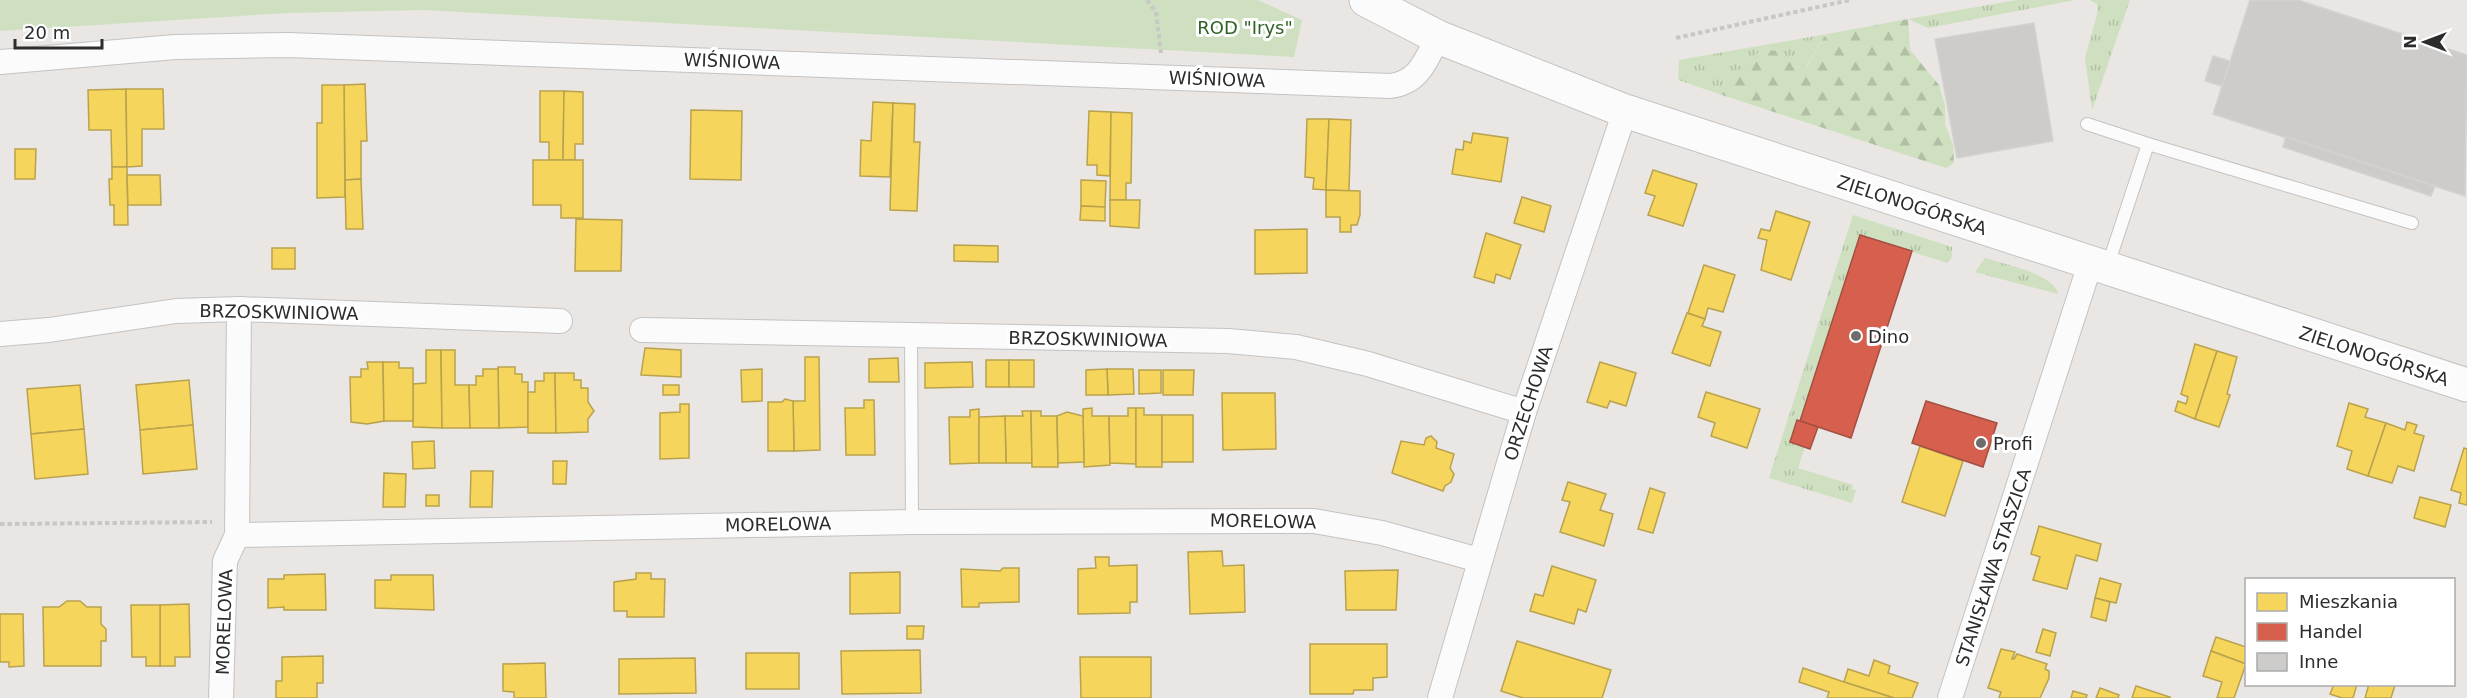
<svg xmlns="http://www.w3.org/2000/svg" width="2467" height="698" font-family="'DejaVu Sans',sans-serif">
<defs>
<pattern id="grass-tufts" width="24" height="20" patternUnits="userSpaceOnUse" patternTransform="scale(1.5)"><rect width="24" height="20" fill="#cee0c0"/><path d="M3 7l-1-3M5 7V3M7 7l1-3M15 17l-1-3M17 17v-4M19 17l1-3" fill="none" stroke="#b1c0a5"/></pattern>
<pattern id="forest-firs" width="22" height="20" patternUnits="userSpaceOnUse" patternTransform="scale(1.5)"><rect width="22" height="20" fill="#cee0c0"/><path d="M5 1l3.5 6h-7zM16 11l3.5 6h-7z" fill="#b1c0a5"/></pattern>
</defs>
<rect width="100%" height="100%" fill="#e9e6e3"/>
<g fill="url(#grass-tufts)">
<polygon points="2017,0 2075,0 1928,28 1908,19"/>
<polygon points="2090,0 2130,0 2092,110 2085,58 2098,11 2097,4"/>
<path d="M1833,33L1824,37L1806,66L1798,68L1760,50C1752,62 1737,72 1725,80L1722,95L1678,80L1679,60Z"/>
<path d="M1853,215L1952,247C1952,252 1953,260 1947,263L1860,235L1800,421H1797L1790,442L1805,447L1798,468L1853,485L1852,489L1856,490L1852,503L1769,478Z"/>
<path d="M1985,258C2003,264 2055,274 2058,294L1975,272Z"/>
</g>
<path fill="url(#forest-firs)" d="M1908,19L1910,50L1939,85L1945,106V124L1953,145L1954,163L1946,168L1722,95L1725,80L1731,71L1739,70C1744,62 1754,60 1760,50L1781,51L1793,66L1798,68L1807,66L1824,37L1833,33Z"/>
<polygon fill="#cee0c0" points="0,0 1258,0 1302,20 1294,57 424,10 287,13 0,31"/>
<g fill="#f6d55c" stroke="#b9a24e" stroke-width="1.5">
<polygon points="365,84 367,141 361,141 361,179 345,180 344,85"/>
<polygon points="322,85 344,85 345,197 317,198 317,123 322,123"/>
<polygon points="126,89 127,167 112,167 111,130 89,130 88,90"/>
<polygon points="126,89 163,89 164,129 142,129 142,166 127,167"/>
<polygon points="540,91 564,91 563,160 549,160 549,142 540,142"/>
<polygon points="564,91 583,92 583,144 575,144 575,160 563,160"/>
<polygon points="873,102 893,103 890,177 860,176 861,140 871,141"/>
<polygon points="893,103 915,104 914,142 920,142 917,211 890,210"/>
<polygon points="691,110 742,111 741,180 690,179"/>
<polygon points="1089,111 1111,112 1110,176 1097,175 1097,165 1087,165"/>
<polygon points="1111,112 1132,113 1131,183 1126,183 1126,200 1110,200"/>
<polygon points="1307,119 1329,119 1326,190 1313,189 1314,178 1305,177"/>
<polygon points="1329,119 1351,120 1349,191 1326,190"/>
<polygon points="1473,133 1508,138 1501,182 1452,174 1456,149 1463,150 1464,141 1471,143"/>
<polygon points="15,149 36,149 35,179 15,179"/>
<polygon points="533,160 583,160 583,218 561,218 561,205 533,205"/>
<polygon points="112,167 127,167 128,225 114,225 114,205 110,205 109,179 112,179"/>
<polygon points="1653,170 1697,184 1683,226 1648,215 1655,196 1645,193"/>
<polygon points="127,175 160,175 161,205 128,205"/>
<polygon points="361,179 363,229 346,229 345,180"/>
<polygon points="1081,180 1106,181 1105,207 1081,206"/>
<polygon points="1326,190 1360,191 1360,215 1357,225 1351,225 1351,232 1340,232 1340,217 1326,217"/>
<polygon points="1522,197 1551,206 1544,232 1514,223"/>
<polygon points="1110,200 1140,200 1139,228 1110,226"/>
<polygon points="1081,206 1105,207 1105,221 1080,220"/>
<polygon points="1776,211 1810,222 1791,280 1761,270 1767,240 1758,238 1761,229 1770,231"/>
<polygon points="576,219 622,220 621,271 575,271"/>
<polygon points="1307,229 1307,273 1255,274 1255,230"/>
<polygon points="1486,233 1521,245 1510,279 1496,274 1494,283 1474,277"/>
<polygon points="954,245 998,246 998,262 954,261"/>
<rect x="272" y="248" width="23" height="21"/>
<polygon points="1704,265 1735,275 1723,312 1708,308 1705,319 1688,313"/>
<polygon points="1687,313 1705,319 1702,326 1721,332 1710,366 1672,353"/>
<polygon points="2195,344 2217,351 2195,419 2175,411 2178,401 2186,404 2188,397 2181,394"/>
<polygon points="645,348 681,350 681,377 641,375"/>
<polygon points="426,350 441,350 442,428 413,427 413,384 426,383"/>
<polygon points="441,350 455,350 455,385 469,385 470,428 442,428"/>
<polygon points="2217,351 2237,357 2227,394 2230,395 2219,427 2195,419"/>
<polygon points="805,357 819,357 820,450 794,451 793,401 805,401"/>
<polygon points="898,358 899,382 869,382 869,359"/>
<rect x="986" y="360" width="23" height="27"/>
<rect x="1009" y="360" width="25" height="27"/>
<polygon points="367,362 383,362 384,421 367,424 351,422 350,377 361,377 361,369 368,369"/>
<polygon points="383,362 399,362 399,368 413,368 413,421 384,421"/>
<polygon points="972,362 973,387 925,388 925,363"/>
<polygon points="1600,362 1636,373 1626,406 1610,401 1607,408 1587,402"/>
<polygon points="498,367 515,367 515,374 522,374 522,382 528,382 528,427 499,428"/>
<polygon points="483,369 498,369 499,428 470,428 469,385 476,385 476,376 483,376"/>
<polygon points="762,369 762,401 742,402 741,370"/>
<polygon points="1107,369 1133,369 1134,394 1108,395"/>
<polygon points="1107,369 1108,395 1086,395 1086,370"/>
<polygon points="1139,370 1161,370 1161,393 1139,394"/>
<polygon points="1163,370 1194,370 1193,395 1163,395"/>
<polygon points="544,373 555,373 556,433 528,433 528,392 535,392 535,381 544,381"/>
<polygon points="555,373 574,373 574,380 581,380 581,388 588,388 588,402 594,411 588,419 588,432 556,433"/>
<polygon points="189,380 193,425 140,430 136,385"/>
<polygon points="80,385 84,429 31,434 27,389"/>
<rect x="663" y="385" width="16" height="10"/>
<polygon points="1706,392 1760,409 1747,448 1711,436 1715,423 1698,417"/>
<polygon points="1222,393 1275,393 1276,449 1223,450"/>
<polygon points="785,399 793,401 794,451 768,451 768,402 782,402"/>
<polygon points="864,400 874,400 875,455 846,455 845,408 864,408"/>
<polygon points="2349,403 2368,409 2365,417 2386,423 2368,476 2347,469 2352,451 2337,446"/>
<polygon points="680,404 689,404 689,458 660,459 660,413 680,412"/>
<polygon points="1092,408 1092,416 1109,416 1110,465 1084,467 1083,409"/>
<polygon points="1128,408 1136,408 1136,464 1110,463 1109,416 1128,416"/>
<polygon points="1136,408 1144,408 1144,415 1162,415 1162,467 1136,467"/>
<polygon points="979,409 979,463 950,464 949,417 970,417 970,410"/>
<polygon points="1022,411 1031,411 1032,463 1006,463 1005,416 1023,416"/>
<polygon points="1031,411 1041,411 1041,416 1057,416 1058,467 1032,467"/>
<polygon points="1067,412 1083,416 1084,462 1058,463 1057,416"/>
<rect x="1162" y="415" width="31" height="47"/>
<polygon points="1005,416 1006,463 979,463 979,417"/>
<polygon points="2407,422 2417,425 2414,433 2424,436 2414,471 2398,466 2392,483 2368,476 2386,423 2405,430"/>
<polygon points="193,425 197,469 143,474 140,430"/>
<polygon points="84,429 88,474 35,479 31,434"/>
<polygon points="1431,436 1437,442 1436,448 1454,454 1450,468 1454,474 1451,482 1445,486 1443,491 1392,473 1401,441 1424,445 1426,438"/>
<polygon points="434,441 435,468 413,469 412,442"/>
<polygon points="1920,446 1963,461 1945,516 1902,502"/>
<polygon points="2464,448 2467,449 2467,505 2459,503 2461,493 2451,490"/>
<polygon points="553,461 567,461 566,484 553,484"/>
<polygon points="471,471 493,471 492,507 470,507"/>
<polygon points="384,473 406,474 405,507 383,507"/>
<polygon points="1568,482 1606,494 1600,510 1613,514 1604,546 1560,532 1570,502 1562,500"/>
<polygon points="1650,488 1665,493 1653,533 1638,529"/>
<rect x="426" y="495" width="13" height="11"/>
<polygon points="2420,497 2451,505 2445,527 2414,518"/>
<polygon points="2039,526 2101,544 2097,561 2076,555 2067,589 2033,580 2040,557 2031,554"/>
<polygon points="1222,551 1223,566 1244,565 1245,612 1190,614 1188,552"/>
<polygon points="1095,557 1109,557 1109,566 1137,565 1137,602 1130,602 1130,613 1078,614 1078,569 1096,568"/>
<polygon points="1552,566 1596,580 1586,612 1578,609 1574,624 1530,611 1535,594 1543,596"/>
<polygon points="1003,568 1019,568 1019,602 979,603 979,607 962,607 961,569 1000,571"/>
<polygon points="1398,570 1396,610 1346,610 1345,571"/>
<polygon points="900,572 900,613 850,614 850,573"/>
<polygon points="636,573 651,573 651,579 665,579 664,617 627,617 627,611 614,611 614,582 636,579"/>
<polygon points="325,574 326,610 284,610 284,607 268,608 268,579 284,579 284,575"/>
<polygon points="391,575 433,575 434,610 375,608 375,580 391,580"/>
<polygon points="2100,578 2121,584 2116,603 2095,598"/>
<polygon points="2095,598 2110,602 2106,621 2091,617"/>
<polygon points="67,601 80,601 87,607 101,607 101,624 106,629 106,641 101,641 101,666 44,666 43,607 59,607"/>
<polygon points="189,604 190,657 175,657 175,666 160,666 160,605"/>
<polygon points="131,605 160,605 160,666 146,666 146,657 132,657"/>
<polygon points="0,614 23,614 24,666 9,667 9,662 0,662"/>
<polygon points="907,626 924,626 923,639 907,639"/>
<polygon points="2043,629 2056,633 2050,656 2036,652"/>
<polygon points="2216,637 2246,647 2246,664 2211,651"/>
<polygon points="1517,641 1611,670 1602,698 1523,698 1501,691"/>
<polygon points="1310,644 1387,644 1387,677 1373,678 1373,690 1354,690 1353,694 1310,694"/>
<polygon points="2001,649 2015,652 2012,659 2014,659 2017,654 2047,664 2045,669 2049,671 2049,678 2040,698 1999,698 2001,692 1988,688"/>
<polygon points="920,650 921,693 842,694 841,651"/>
<polygon points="2211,651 2246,664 2234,698 2217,698 2222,682 2203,676"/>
<rect x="746" y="653" width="53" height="36"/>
<polygon points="323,656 323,683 317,683 317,698 276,698 276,681 282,681 282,657"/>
<polygon points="1080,657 1151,657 1151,698 1081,698"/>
<polygon points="695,658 696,693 619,694 619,659"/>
<polygon points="1874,660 1890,666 1888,673 1918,683 1912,698 1894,698 1844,682 1848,669 1869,676"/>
<polygon points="545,663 546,698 514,698 514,692 503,691 503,664"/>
<polygon points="1803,668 1844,682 1894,698 1827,698 1829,692 1799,682"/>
<polygon points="2334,684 2357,684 2353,698 2342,698 2330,694"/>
<polygon points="2369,684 2394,684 2395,685 2391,698 2365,698"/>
<polygon points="2136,686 2170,697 2169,698 2132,698"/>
<polygon points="2100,688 2119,695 2118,698 2096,698"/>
<polygon points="2073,691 2087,695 2086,698 2071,698"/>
</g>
<g fill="#d6604d" stroke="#a35043" stroke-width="1.5">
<polygon points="1860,235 1912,251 1851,438 1800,421"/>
<polygon points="1926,401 1997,423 1983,467 1912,443"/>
<polygon points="1797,420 1818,427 1810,449 1790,442"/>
</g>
<g fill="#ceccca" stroke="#d4d2cf" stroke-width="1.5">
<polygon points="2250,0 2298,0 2467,55 2465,196 2213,114"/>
<polygon points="2034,23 2053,141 1957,158 1935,39"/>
<polygon points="2213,56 2230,61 2222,86 2205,81"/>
<polygon points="2286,137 2435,186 2431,196 2283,147"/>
</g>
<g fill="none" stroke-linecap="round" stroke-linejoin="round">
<defs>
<g id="lane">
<polyline points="2087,124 2148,144"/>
<polyline points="2108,265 2148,144 2412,223"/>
<polyline points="911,336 912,522"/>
</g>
<g id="street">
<path d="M0,62L175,47L288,45L1390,86C1419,83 1426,60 1438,37"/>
<polyline points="642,330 1228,341 1296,347 1368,364 1524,412"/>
<polyline points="0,334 49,330 176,311 239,309 560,321"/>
<polyline points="237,535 239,309"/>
<polyline points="221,698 225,561 237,535 912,522 1314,521 1382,533 1479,560"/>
<polyline points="1440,698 1524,412 1625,111"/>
<polyline points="1950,698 2090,264"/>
</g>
<polyline id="secondary" points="1366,0 1438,37 1625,111 2467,385"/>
</defs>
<use href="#lane" stroke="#c4c3c3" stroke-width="14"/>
<use href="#street" stroke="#c4c3c3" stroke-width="26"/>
<use href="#secondary" stroke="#c4c3c3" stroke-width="35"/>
<g stroke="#c7c7c6" stroke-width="4" stroke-dasharray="4.5 3" stroke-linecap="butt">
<polyline points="1147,0 1156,12 1161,53"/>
<polyline points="1676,38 1850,0"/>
<polyline points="0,524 212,522"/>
</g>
<use href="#lane" stroke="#fcfbfb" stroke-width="12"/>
<use href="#street" stroke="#fcfbfb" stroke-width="24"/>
<use href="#secondary" stroke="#fcfbfb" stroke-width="33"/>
</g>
<g fill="#6e6d6c" stroke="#fff" stroke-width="2">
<circle cx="1856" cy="336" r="6"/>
<circle cx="1981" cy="443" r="6"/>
</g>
<g text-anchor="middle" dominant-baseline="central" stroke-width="6" stroke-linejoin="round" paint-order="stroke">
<g font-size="18" fill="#306224" stroke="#fff">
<text x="1245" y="27">ROD "Irys"</text>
</g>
<g font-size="18" fill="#2c2c2c" stroke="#fff">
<text transform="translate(732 61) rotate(2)">WIŚNIOWA</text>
<text transform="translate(1217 79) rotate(2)">WIŚNIOWA</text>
<text transform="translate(1912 205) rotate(18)">ZIELONOGÓRSKA</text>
<text transform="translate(279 312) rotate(1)">BRZOSKWINIOWA</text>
<text transform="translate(1088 339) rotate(1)">BRZOSKWINIOWA</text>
<text transform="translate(2374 356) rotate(18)">ZIELONOGÓRSKA</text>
<text transform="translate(1528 403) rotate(-72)">ORZECHOWA</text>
<text transform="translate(1263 521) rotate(1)">MORELOWA</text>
<text transform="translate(778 524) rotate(-1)">MORELOWA</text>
<text transform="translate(1993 567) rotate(-72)">STANISŁAWA STASZICA</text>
<text transform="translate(224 622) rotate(-88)">MORELOWA</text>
</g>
<g font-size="18" fill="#2c2c2c" stroke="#fff" text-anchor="start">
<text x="1868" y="336">Dino</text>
<text x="1993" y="443">Profi</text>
</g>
</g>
<rect x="2245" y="578" width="210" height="108" fill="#ffffff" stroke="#ababab" stroke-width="1.5"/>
<rect x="2257" y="593" width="30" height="18" fill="#f6d55c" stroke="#ababab" stroke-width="1.5"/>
<text x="2299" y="608" font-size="18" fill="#2c2c2c">Mieszkania</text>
<rect x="2257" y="623" width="30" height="18" fill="#d6604d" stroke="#ababab" stroke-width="1.5"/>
<text x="2299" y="638" font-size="18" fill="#2c2c2c">Handel</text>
<rect x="2257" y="653" width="30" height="18" fill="#ceccca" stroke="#ababab" stroke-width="1.5"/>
<text x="2299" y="668" font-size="18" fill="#2c2c2c">Inne</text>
<g transform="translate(2425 42) rotate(270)" stroke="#ffffff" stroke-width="4.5" paint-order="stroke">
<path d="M0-4.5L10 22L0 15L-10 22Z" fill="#2c2c2c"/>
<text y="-9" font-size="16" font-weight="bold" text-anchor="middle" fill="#2c2c2c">N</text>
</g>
<path d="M15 39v9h87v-9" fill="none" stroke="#2c2c2c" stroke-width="3"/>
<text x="24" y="39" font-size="18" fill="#2c2c2c" stroke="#ffffff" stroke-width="4.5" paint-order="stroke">20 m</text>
</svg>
